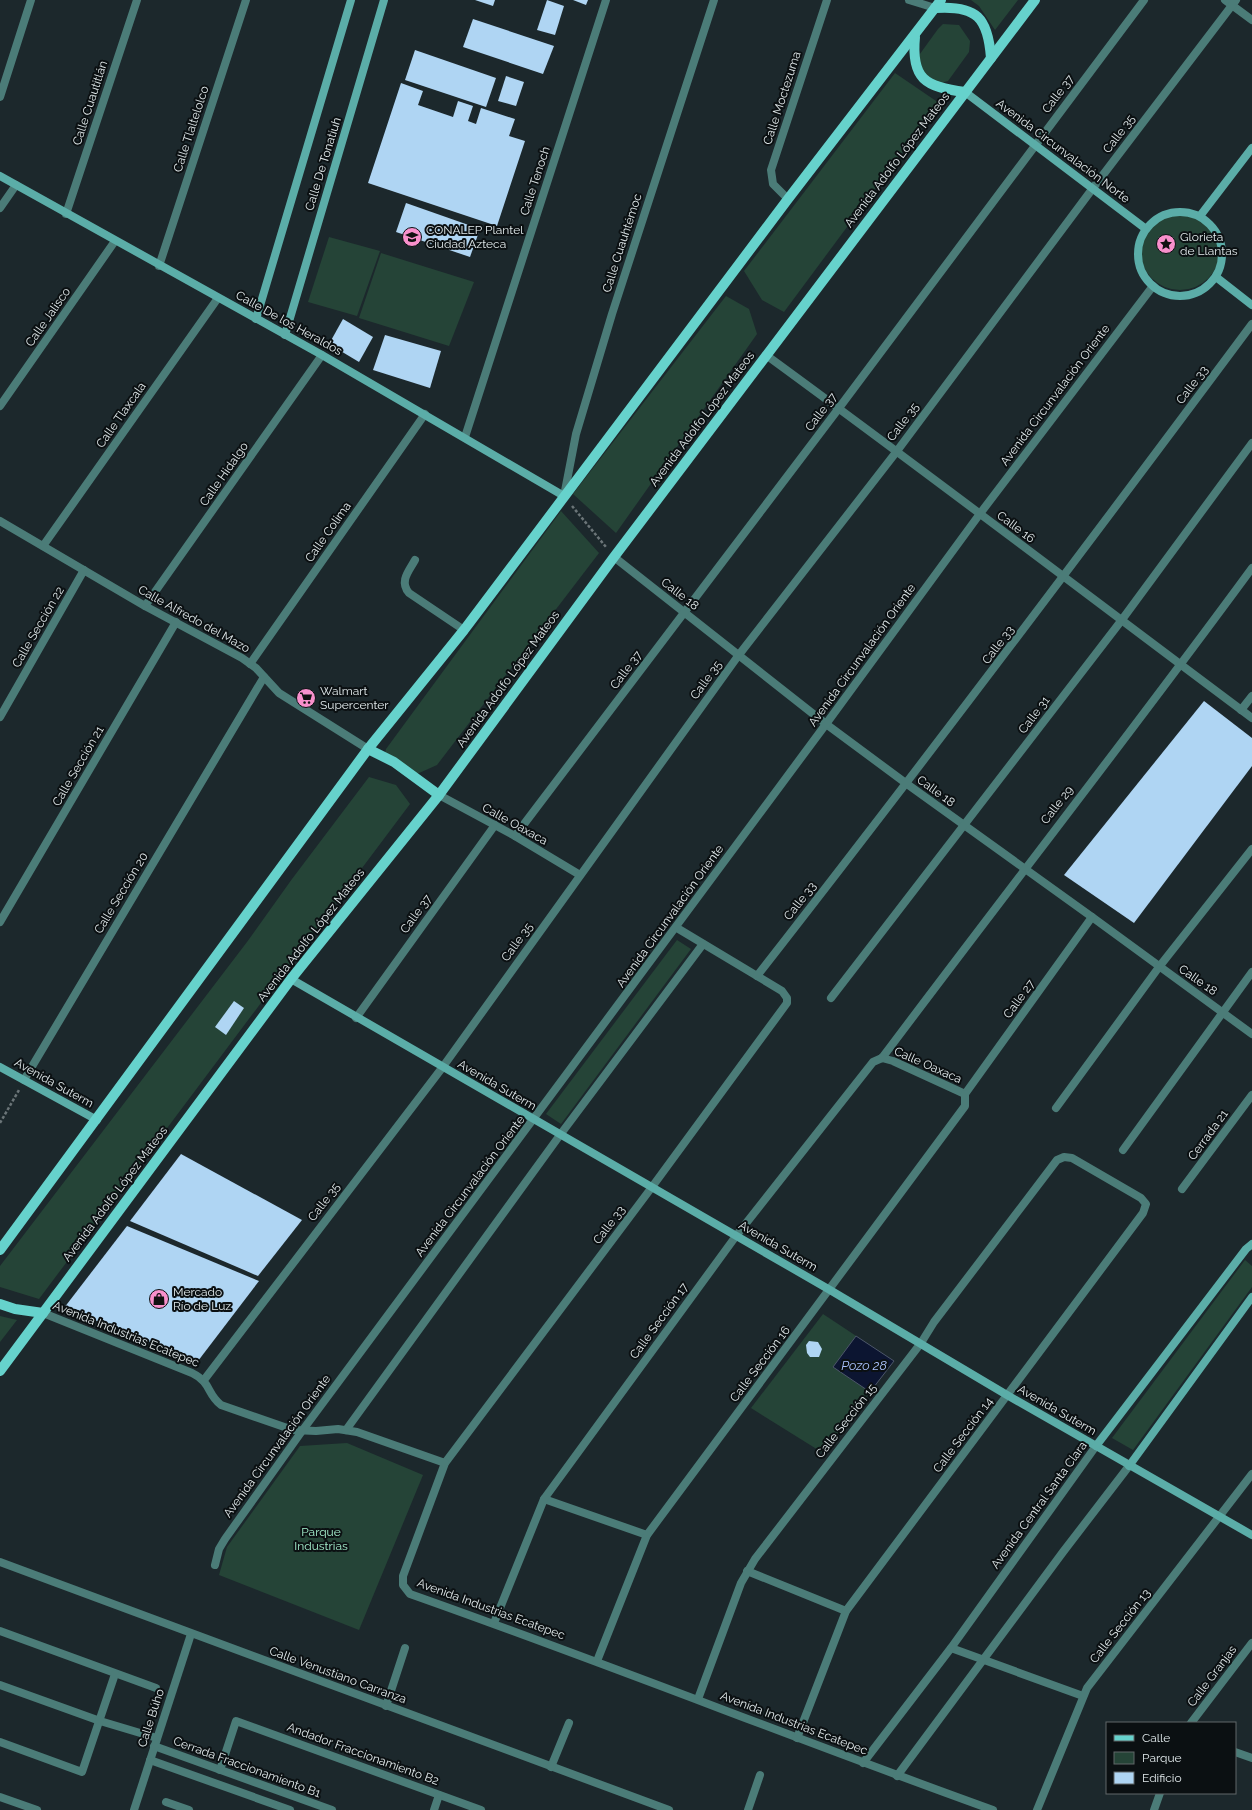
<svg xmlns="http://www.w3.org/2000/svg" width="1252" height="1810" font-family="Raleway,sans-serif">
<rect width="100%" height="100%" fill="#1c282c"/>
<g fill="#254437">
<polygon points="971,0 1018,0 995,30 979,6"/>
<polygon points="943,24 959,25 970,41 969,52 948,81 934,85 924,80 917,58 938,29"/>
<polygon points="895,73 939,103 784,312 762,300 744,271"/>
<circle cx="1180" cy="250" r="40"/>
<polygon points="329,237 380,251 357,316 308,302"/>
<polygon points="381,253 474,282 449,346 359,318"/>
<polygon points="726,296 749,309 757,334 616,533 573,494"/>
<polygon points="561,511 599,553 437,765 408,778 383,760 386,749"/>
<polygon points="369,777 396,785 410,804 39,1299 0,1287 0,1266 247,942 292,879"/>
<polygon points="677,940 691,949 561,1124 546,1114"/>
<polygon points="1245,1260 1252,1266 1252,1287 1133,1450 1112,1438"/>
<polygon points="823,1314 894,1361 823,1453 751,1408"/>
<polygon points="0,1316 17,1320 0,1342"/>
<polygon points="347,1443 423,1475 359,1630 219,1575 227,1547 300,1446"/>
</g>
<polygon fill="#0c1531" stroke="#4c5569" points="856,1336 894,1361 870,1392 833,1367"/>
<g fill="#afd5f3">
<polygon points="475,0 495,0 493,6"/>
<polygon points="547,0 564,6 555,35 537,30"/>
<polygon points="573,0 588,0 586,5"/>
<polygon points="473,19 554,46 543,74 463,47"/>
<polygon points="415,50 496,78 486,107 405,80"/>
<polygon points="506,76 524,82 516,106 498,101"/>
<polygon points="401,83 423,91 418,105 453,117 458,101 473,106 468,121 476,124 481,108 515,119 509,136 525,141 497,226 368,183"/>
<polygon points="406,203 480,229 470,257 396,232"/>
<polygon points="343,319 373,337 359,362 329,344"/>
<polygon points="385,335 441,351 430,388 373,370"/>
<polygon points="1204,701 1252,738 1252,766 1134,923 1064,875"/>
<polygon points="234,1001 244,1008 226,1035 215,1027"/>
<polygon points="181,1154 302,1220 258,1276 130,1221"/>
<polygon points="127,1226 259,1281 198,1361 64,1308"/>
<polygon points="809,1341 818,1342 822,1349 819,1357 810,1357 807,1353 806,1345"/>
</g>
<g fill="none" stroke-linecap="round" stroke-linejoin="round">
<g stroke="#6b7578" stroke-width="2.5" stroke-dasharray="3 2" stroke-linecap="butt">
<polyline points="572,506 606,547"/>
<polyline points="0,1123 19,1090"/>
</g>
<g stroke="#4b7c78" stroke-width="8">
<path d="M415,560C409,571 399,581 409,593L464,630"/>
<polyline points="150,1760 290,1810"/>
</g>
<g stroke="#4b7c78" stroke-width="8">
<polyline points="909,0 935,8"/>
<polyline points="1225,0 1252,20"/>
<polyline points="0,97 31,0"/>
<polyline points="788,199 773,184 771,170 827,0"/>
<polyline points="0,208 16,185"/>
<polyline points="66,214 137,0"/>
<polyline points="159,266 246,0"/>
<path d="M766,355C929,474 1090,597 1252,718"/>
<polyline points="0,406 115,241"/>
<polyline points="465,437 606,0"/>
<polyline points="564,496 576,434 612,314 714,0"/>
<polyline points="0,521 145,606 242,658 256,668 279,693 368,749"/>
<polyline points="43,546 218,298"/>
<polyline points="614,557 826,724 907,784 1092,917 1252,1034"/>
<polyline points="145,606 322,355"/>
<polyline points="250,664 425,414"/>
<polyline points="1241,710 1252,696"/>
<polyline points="0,717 84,570"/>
<polyline points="439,795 515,836 580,875"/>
<polyline points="515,836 839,408 1144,0"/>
<polyline points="0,922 176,622"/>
<path d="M677,928L782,991L787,998V1003L652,1187L445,1463L403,1576V1585L410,1594C606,1663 798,1740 993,1810"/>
<path d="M757,976C925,761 1089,543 1252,324"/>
<polyline points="831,998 1121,621 1252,443"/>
<polyline points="356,1018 495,825"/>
<path d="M882,1058C1005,894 1131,733 1252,568"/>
<polyline points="882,1058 893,1061 965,1094"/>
<polyline points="24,1080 264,677"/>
<polyline points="965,1094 1092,917"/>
<polyline points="1056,1108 1159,967 1252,849"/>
<polyline points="1123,1150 1252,972"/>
<polyline points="1182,1189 1252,1095"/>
<path d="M43,1313L192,1373C212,1383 206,1393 221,1405L293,1430L316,1431L338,1429L357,1432L445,1463"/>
<polyline points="204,1380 442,1068 738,656 897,451 1093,188 1236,0"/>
<polyline points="346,1430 560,1135 703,944"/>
<polyline points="544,1499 647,1535"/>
<polyline points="0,1562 669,1810"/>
<polyline points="215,1565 219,1549 225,1539 302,1431 826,724 979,515 1153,286"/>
<polyline points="747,1571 846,1611"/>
<polyline points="494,1623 544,1499 736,1236 873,1062 882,1058"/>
<polyline points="0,1631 156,1688"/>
<polyline points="951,1648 1083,1696"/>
<polyline points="597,1661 647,1535 965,1106 965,1094"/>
<polyline points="0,1685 100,1721 157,1738"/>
<polyline points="698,1699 741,1583 755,1559 921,1343 934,1322 1057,1160 1064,1157 1072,1158 1141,1198 1146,1204 1143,1213 846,1611 797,1738"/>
<polyline points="386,1706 405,1648"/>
<polyline points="1191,1723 1252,1643"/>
<polyline points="0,1742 82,1772 115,1674"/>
<polyline points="154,1746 332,1810"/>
<polyline points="1235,1752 1252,1758"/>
<polyline points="863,1763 951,1648 1096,1446"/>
<polyline points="551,1767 569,1723"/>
<polyline points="220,1770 236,1721 481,1810"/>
<polyline points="897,1776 1063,1552 1129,1466"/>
<polyline points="0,1797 37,1810"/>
<polyline points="166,1802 189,1810"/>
<polyline points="134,1810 191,1634"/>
<polyline points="434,1810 439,1795"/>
<polyline points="748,1810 760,1775"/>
<polyline points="1037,1810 1087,1688 1252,1474"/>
<polyline points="1154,1810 1160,1793"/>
</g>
<g stroke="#5bada8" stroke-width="8">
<polyline points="965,92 1146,229"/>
<polyline points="0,176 322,355 564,496"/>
<circle cx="1180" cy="254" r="42"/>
<polyline points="1200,216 1252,148"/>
<polyline points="1216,277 1252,305"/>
<polyline points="256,319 351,0"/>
<polyline points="285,335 384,0"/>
<polyline points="291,979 830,1290 1007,1395 1252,1535"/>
<polyline points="0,1067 97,1120"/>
<polyline points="1096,1446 1246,1249 1252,1244"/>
<polyline points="1129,1466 1252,1297"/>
</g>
<g stroke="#66d2cc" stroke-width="10">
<path d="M935,8C977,5 988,18 991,58"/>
<path d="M915,37C911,79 925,87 965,92"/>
<polyline points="368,749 394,762 439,795"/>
<polyline points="0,1250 368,749 464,630 788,199 941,0"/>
<polyline points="0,1304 15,1309 43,1313"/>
<polyline points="0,1371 291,979 439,795 614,557 1035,0"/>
</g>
</g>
<defs>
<symbol id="school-disc" viewBox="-11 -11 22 22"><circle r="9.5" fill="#f890cc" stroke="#0b1012"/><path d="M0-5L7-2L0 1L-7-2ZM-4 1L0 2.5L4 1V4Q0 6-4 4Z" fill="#111"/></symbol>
<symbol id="sight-disc" viewBox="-11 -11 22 22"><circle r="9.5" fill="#f890cc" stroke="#0b1012"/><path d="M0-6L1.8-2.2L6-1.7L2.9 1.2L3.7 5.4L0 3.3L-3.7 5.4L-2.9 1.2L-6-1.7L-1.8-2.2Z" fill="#111"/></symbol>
<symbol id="supermarket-disc" viewBox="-11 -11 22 22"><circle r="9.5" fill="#f890cc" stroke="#0b1012"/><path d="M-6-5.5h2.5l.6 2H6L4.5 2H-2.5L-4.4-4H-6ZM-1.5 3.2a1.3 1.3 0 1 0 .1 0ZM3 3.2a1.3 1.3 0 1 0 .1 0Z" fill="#111"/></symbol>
<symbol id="shop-disc" viewBox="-11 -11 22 22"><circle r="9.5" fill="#f890cc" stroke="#0b1012"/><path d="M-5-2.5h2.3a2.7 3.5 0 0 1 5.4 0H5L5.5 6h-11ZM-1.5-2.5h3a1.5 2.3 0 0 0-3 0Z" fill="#111"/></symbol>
</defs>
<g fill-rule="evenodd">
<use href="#school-disc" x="401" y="226" width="22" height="22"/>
<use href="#sight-disc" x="1155" y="233" width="22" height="22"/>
<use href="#supermarket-disc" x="295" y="687" width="22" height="22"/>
<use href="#shop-disc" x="148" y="1288" width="22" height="22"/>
</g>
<g text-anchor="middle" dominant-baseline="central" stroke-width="4" stroke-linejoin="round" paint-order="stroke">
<g font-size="12" fill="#e1e9eb" stroke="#0b1012">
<text transform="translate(1058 94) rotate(-53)">Calle 37</text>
<text transform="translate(782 98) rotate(-72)">Calle Moctezuma</text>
<text transform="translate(90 103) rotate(-72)">Calle Cuautitlán</text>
<text transform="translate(191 129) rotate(-72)">Calle Tlaltelolco</text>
<text transform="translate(1119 134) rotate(-53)">Calle 35</text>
<text transform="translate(1063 151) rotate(37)">Avenida Circunvalación Norte</text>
<text transform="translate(897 160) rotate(-53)">Avenida Adolfo López Mateos</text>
<text transform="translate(323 164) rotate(-73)">Calle De Tonatiuh</text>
<text transform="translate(535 181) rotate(-72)">Calle Tenoch</text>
<text transform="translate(622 243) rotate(-72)">Calle Cuauhtémoc</text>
<text transform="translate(48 317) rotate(-55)">Calle Jalisco</text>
<text transform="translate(289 323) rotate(29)">Calle De los Heraldos</text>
<text transform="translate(1192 385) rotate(-53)">Calle 33</text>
<text transform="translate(1055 395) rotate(-53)">Avenida Circunvalación Oriente</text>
<text transform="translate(821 412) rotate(-53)">Calle 37</text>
<text transform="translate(121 415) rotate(-55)">Calle Tlaxcala</text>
<text transform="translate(702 419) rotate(-53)">Avenida Adolfo López Mateos</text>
<text transform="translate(903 422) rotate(-53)">Calle 35</text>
<text transform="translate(224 474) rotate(-55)">Calle Hidalgo</text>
<text transform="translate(1016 527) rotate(37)">Calle 16</text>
<text transform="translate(328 532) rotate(-55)">Calle Colima</text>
<text transform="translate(680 594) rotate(38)">Calle 18</text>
<text transform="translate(194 619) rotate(29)">Calle Alfredo del Mazo</text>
<text transform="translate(38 627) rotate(-60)">Calle Sección 22</text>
<text transform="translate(998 645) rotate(-53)">Calle 33</text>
<text transform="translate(862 655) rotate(-54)">Avenida Circunvalación Oriente</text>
<text transform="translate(626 670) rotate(-53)">Calle 37</text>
<text transform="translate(508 679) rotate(-54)">Avenida Adolfo López Mateos</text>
<text transform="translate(706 680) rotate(-54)">Calle 35</text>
<text transform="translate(1034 715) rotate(-53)">Calle 31</text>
<text transform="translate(78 766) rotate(-60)">Calle Sección 21</text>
<text transform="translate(936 791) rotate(36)">Calle 18</text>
<text transform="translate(1057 805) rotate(-52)">Calle 29</text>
<text transform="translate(515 824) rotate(29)">Calle Oaxaca</text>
<text transform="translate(121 893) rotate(-59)">Calle Sección 20</text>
<text transform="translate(800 901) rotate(-52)">Calle 33</text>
<text transform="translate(416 914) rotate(-54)">Calle 37</text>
<text transform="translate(670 916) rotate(-54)">Avenida Circunvalación Oriente</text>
<text transform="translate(311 935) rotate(-52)">Avenida Adolfo López Mateos</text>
<text transform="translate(517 942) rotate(-54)">Calle 35</text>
<text transform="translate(1198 980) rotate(35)">Calle 18</text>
<text transform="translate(1019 999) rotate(-54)">Calle 27</text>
<text transform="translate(928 1065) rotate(24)">Calle Oaxaca</text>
<text transform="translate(54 1083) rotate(29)">Avenida Suterm</text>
<text transform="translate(497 1085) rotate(30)">Avenida Suterm</text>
<text transform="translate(1208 1135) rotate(-54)">Cerrada 21</text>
<text transform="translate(470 1186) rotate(-53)">Avenida Circunvalación Oriente</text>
<text transform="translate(115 1194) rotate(-53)">Avenida Adolfo López Mateos</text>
<text transform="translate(324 1202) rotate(-53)">Calle 35</text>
<text transform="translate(609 1225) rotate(-53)">Calle 33</text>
<text transform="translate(778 1246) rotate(30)">Avenida Suterm</text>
<text transform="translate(659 1321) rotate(-54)">Calle Sección 17</text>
<text transform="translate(126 1334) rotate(22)">Avenida Industrias Ecatepec</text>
<text transform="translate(760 1364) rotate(-53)">Calle Sección 16</text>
<text transform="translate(1057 1410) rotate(30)">Avenida Suterm</text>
<text transform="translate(846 1421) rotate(-52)">Calle Sección 15</text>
<text transform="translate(963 1435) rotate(-53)">Calle Sección 14</text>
<text transform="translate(277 1446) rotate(-54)">Avenida Circunvalación Oriente</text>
<text transform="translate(1039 1505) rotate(-54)">Avenida Central Santa Clara</text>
<text transform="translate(491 1609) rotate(20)">Avenida Industrias Ecatepec</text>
<text transform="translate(1120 1626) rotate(-52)">Calle Sección 13</text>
<text transform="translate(338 1675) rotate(20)">Calle Venustiano Carranza</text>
<text transform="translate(1212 1676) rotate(-53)">Calle Granjas</text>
<text transform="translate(151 1718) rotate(-72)">Calle Búho</text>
<text transform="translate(794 1723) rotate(21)">Avenida Industrias Ecatepec</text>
<text transform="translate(363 1754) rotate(20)">Andador Fraccionamiento B2</text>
<text transform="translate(247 1767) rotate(20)">Cerrada Fraccionamiento B1</text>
</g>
<g font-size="12" fill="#e1e9eb" stroke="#0b1012" text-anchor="start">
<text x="426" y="230">CONALEP Plantel<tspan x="426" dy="14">Ciudad Azteca</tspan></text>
<text x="1180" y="237">Glorieta<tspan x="1180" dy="14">de Llantas</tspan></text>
<text x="320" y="691">Walmart<tspan x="320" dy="14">Supercenter</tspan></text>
<text x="173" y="1292">Mercado<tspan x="173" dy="14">Río de Luz</tspan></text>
</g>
<g font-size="12" fill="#a6f1cf" stroke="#0b1012">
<text x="321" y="1532">Parque<tspan x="321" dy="14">Industrias</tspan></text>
</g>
<g font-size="13" font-style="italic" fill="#a9c0fc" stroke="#0b1012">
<text x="864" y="1365">Pozo 28</text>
</g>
</g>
<rect x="1106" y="1722" width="130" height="72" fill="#0b1012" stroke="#616769"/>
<rect x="1114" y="1735" width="20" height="6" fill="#66d2cc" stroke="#616769"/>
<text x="1142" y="1742" font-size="12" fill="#e1e9eb">Calle</text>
<rect x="1114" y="1752" width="20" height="12" fill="#254437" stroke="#616769"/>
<text x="1142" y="1762" font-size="12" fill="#e1e9eb">Parque</text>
<rect x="1114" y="1772" width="20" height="12" fill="#afd5f3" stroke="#616769"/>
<text x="1142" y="1782" font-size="12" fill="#e1e9eb">Edificio</text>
</svg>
